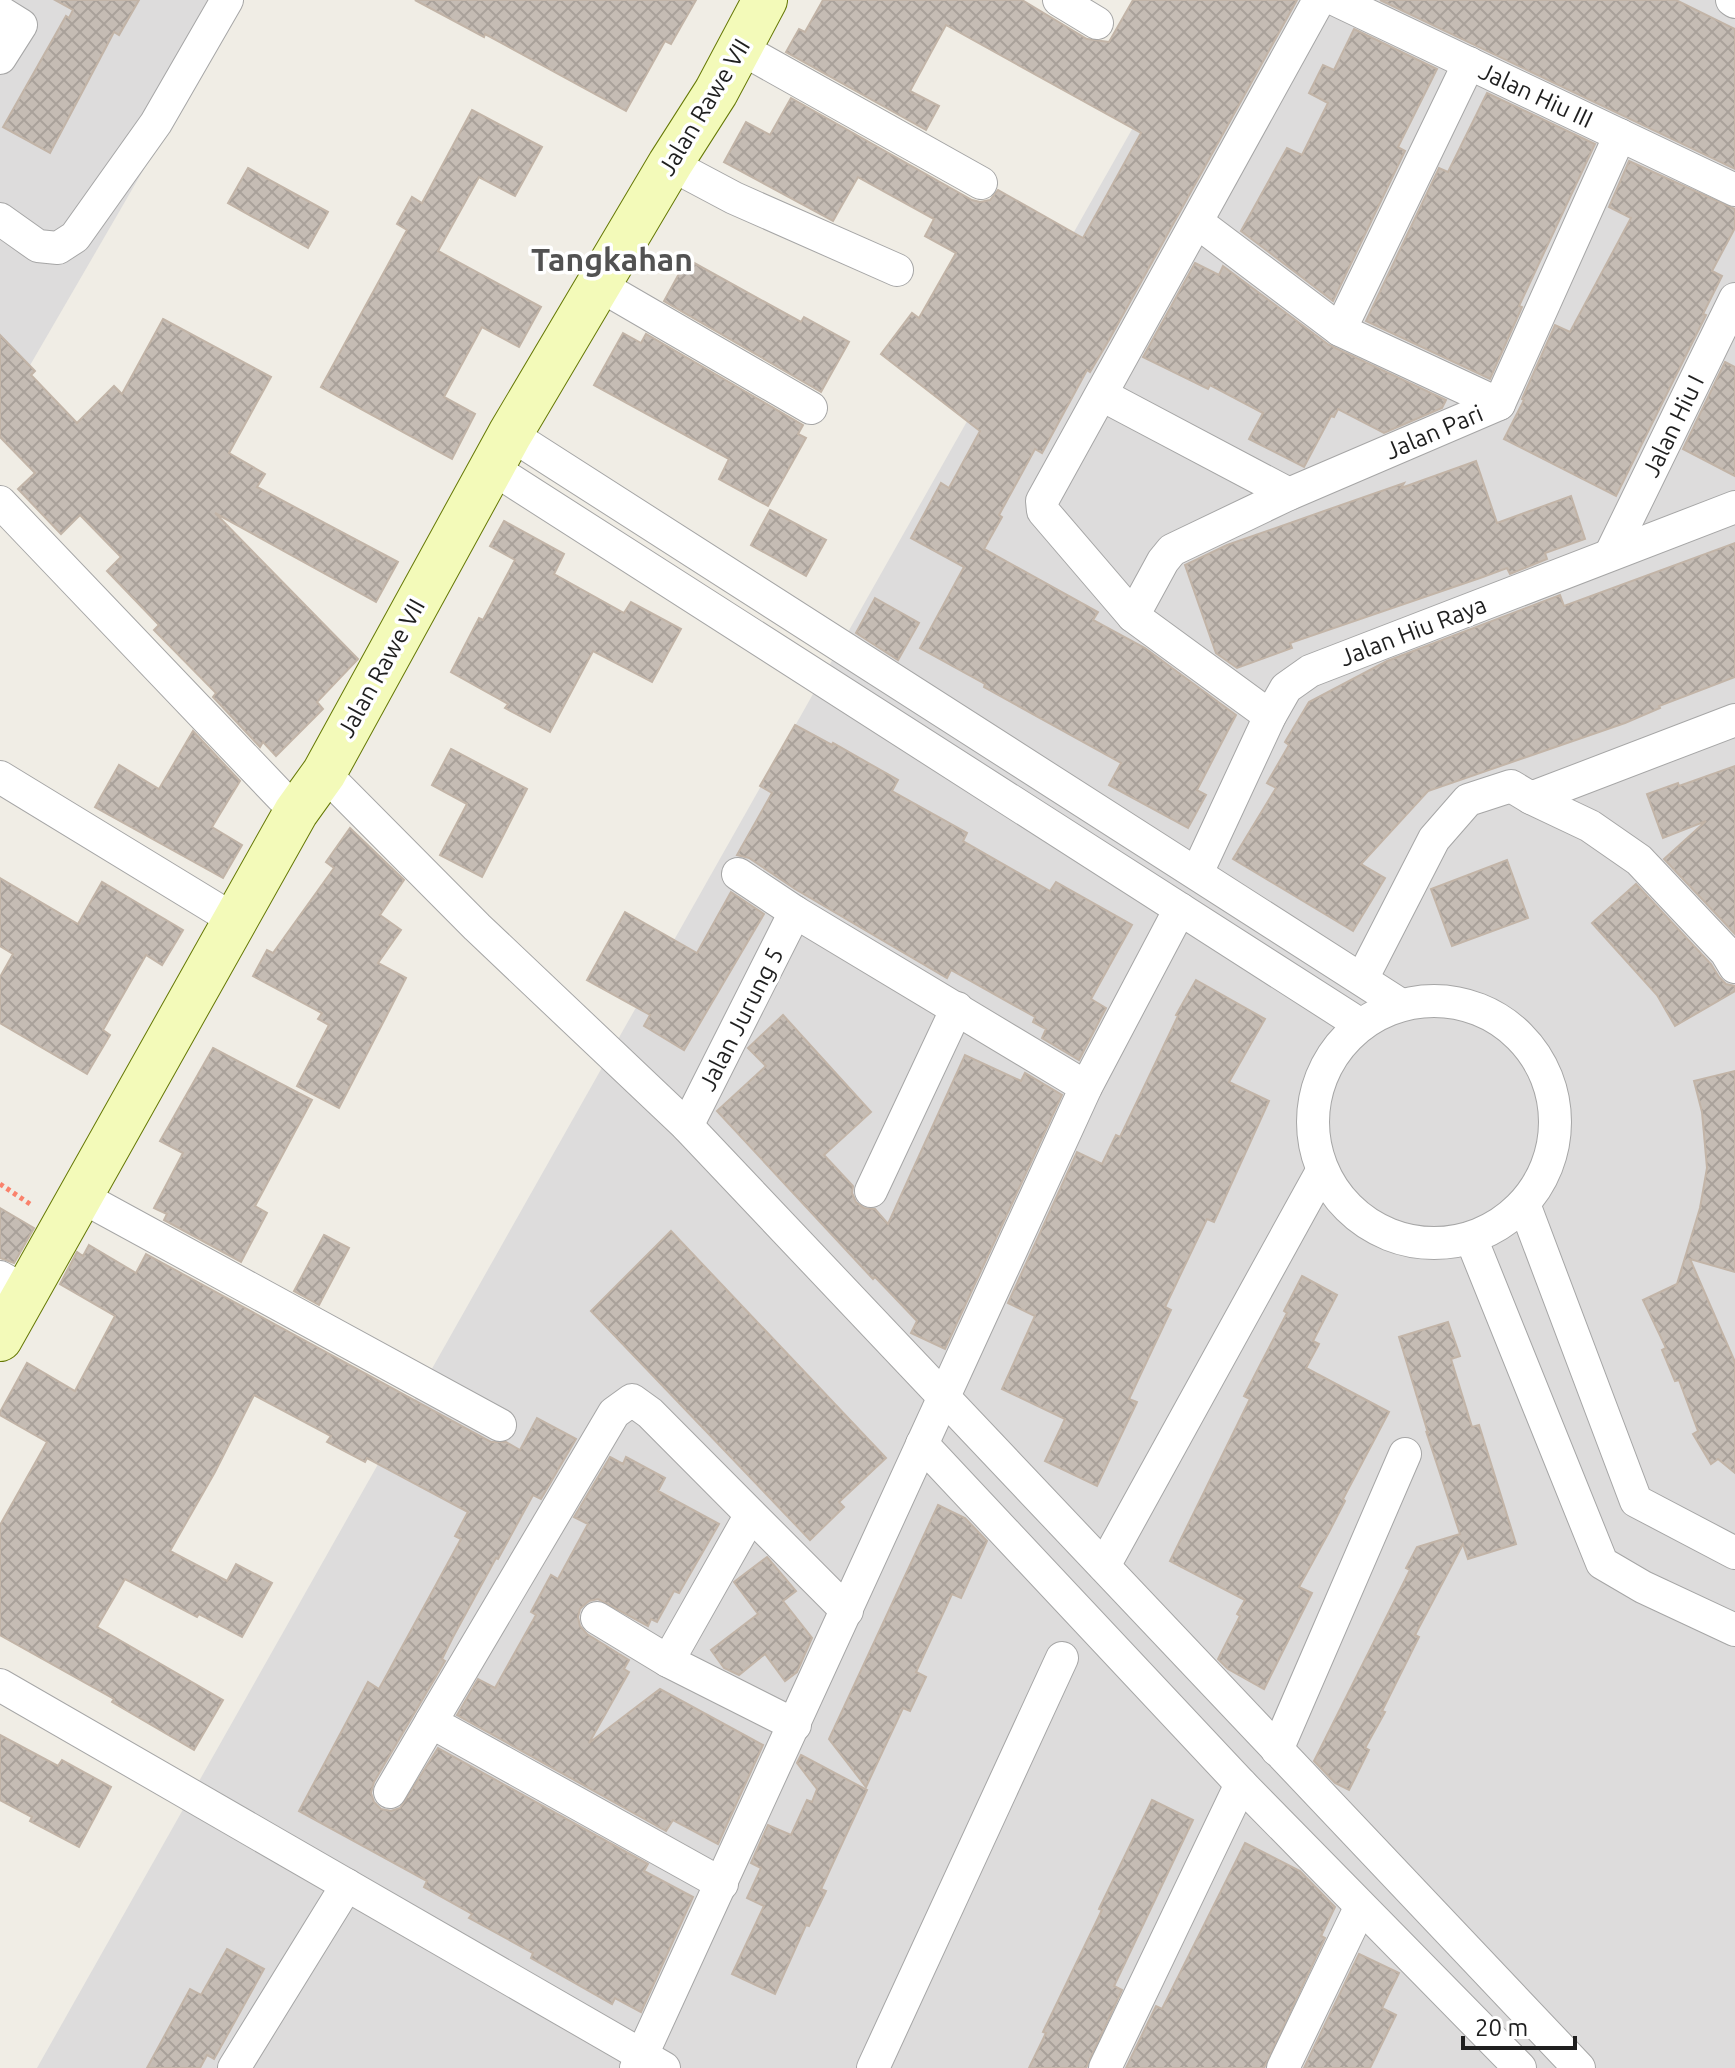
<svg xmlns="http://www.w3.org/2000/svg" width="1735" height="2068" font-family="Ubuntu,sans-serif">
<defs>
<pattern id="building-cross-hatch" width="8" height="8" patternUnits="userSpaceOnUse" patternTransform="scale(2)"><rect width="8" height="8" fill="#c5bcb4"/><path d="M0 0l8 8M0 8l8-8" fill="none" stroke="#a9a19a"/></pattern>
</defs>
<rect width="100%" height="100%" fill="#f0ede5"/>
<g fill="#dddcdc">
<polygon points="0,0 242,0 0,417"/>
<polygon points="1205,0 1735,0 1735,2068 37,2068"/>
</g>
<g fill="url(#building-cross-hatch)" stroke="#c2b4a7" stroke-width="2">
<polygon points="55,0 139,0 119,35 114,32 50,153 3,127 66,16 69,18 73,10"/>
<polygon points="415,0 696,0 671,44 665,41 626,111 485,34 484,37"/>
<polygon points="823,0 1022,0 1087,39 1109,42 1133,0 1297,0 1109,340 1090,372 1087,370 1042,453 1035,449 999,515 1002,517 984,549 1098,612 1093,620 1145,648 1236,715 1197,790 1206,795 1188,828 1109,785 1121,763 984,687 985,684 920,648 964,567 911,538 941,483 949,488 980,431 881,354 912,313 919,318 956,253 925,236 934,219 858,177 833,221 724,162 746,122 770,135 791,98 972,200 980,202 990,200 998,190 1083,238 1141,133 946,25 910,91 939,106 926,130 786,52 799,29 805,32"/>
<polygon points="1380,0 1676,0 1735,29 1735,169"/>
<polygon points="1354,29 1437,69 1398,147 1405,151 1333,301 1241,231 1287,148 1302,155 1328,103 1309,93 1323,65 1334,70"/>
<polygon points="1487,93 1595,144 1519,306 1522,307 1490,379 1366,321 1439,168 1448,172"/>
<polygon points="472,110 542,147 515,196 479,177 438,251 541,307 519,347 482,327 444,397 475,414 452,459 321,387 407,230 397,224 412,197 422,203"/>
<polygon points="1629,161 1735,209 1735,228 1712,271 1722,276 1703,314 1706,315 1616,496 1504,439 1524,400 1522,399 1555,325 1570,332 1631,218 1609,207"/>
<polygon points="248,168 328,212 308,248 228,203"/>
<polygon points="687,259 801,322 804,317 849,342 821,392 664,301"/>
<polygon points="1195,263 1219,275 1223,266 1329,345 1446,400 1442,408 1384,433 1338,409 1334,417 1331,416 1304,467 1249,439 1263,413 1210,385 1208,389 1143,357"/>
<polygon points="163,319 271,377 229,453 265,474 257,487 398,562 376,602 215,513 358,659 317,702 323,709 276,756 263,742 260,747 213,697 216,693 154,630 159,625 107,571 121,557 80,515 61,534 18,489 35,473 0,437 0,335 35,371 31,375 77,423 114,386 122,394"/>
<polygon points="623,333 641,343 646,334 803,425 798,434 806,438 768,506 719,479 729,459 594,385"/>
<polygon points="1725,362 1735,367 1735,476 1683,449"/>
<polygon points="1476,461 1497,523 1571,496 1585,539 1545,553 1547,559 1510,574 1507,568 1480,578 1290,643 1292,648 1237,668 1216,653 1185,565 1227,545 1404,483 1401,488"/>
<polygon points="770,510 826,540 806,576 751,545"/>
<polygon points="504,521 564,554 554,574 624,613 631,602 681,629 652,682 593,651 550,732 505,708 508,704 451,672 479,618 483,620 515,560 490,546"/>
<polygon points="1735,543 1735,677 1659,706 1660,708 1625,723 1428,791 1361,864 1385,878 1353,931 1233,859 1276,788 1267,783 1289,745 1285,742 1309,702 1387,661 1560,595 1564,606"/>
<polygon points="875,598 919,623 898,660 856,633"/>
<polygon points="795,725 832,745 833,743 898,780 892,791 967,833 963,841 1050,891 1056,882 1132,925 1091,999 1106,1008 1079,1060 1042,1038 1046,1029 1033,1022 1035,1017 951,970 947,978 795,889 749,858 737,855 772,793 760,786"/>
<polygon points="193,731 240,781 212,827 242,845 223,878 95,807 119,765 159,789"/>
<polygon points="451,749 527,789 482,877 440,855 467,804 432,785"/>
<polygon points="1735,766 1735,934 1664,859 1706,821 1663,838 1647,794 1678,783 1679,786"/>
<polygon points="350,828 404,880 380,915 401,930 378,963 406,978 339,1108 297,1086 329,1025 318,1019 322,1013 253,976 267,950 273,953 334,868 326,862"/>
<polygon points="1507,860 1528,918 1452,946 1431,889"/>
<polygon points="0,878 78,924 102,882 183,930 162,965 146,955 103,1030 110,1035 87,1074 0,1023 0,977 13,954 0,946"/>
<polygon points="1636,884 1711,964 1719,977 1726,984 1735,986 1735,991 1675,1026 1657,995 1592,923"/>
<polygon points="731,892 764,914 684,1050 644,1026 650,1015 587,980 625,912 697,953"/>
<polygon points="1196,980 1265,1019 1229,1082 1269,1101 1214,1222 1207,1219 1165,1307 1171,1310 1129,1399 1137,1402 1097,1486 1045,1461 1065,1419 1002,1389 1035,1316 1008,1303 1077,1152 1102,1164 1116,1135 1120,1137 1178,1016 1176,1015"/>
<polygon points="783,1015 871,1112 824,1155 853,1186 852,1193 856,1202 864,1208 875,1209 888,1224 965,1055 1021,1081 1025,1073 1062,1095 945,1349 911,1333 917,1321 875,1277 873,1279 717,1111 766,1066 748,1048"/>
<polygon points="213,1048 312,1100 255,1206 267,1213 241,1262 164,1220 167,1214 154,1208 183,1153 160,1141"/>
<polygon points="1735,1071 1735,1272 1690,1259 1735,1362 1735,1473 1718,1459 1711,1464 1693,1434 1698,1431 1679,1380 1675,1381 1662,1350 1666,1348 1643,1300 1677,1284 1700,1208 1707,1168 1702,1112 1694,1081"/>
<polygon points="0,1208 34,1228 14,1263 0,1258"/>
<polygon points="671,1231 886,1458 839,1502 844,1507 810,1540 591,1311"/>
<polygon points="324,1235 349,1248 319,1305 294,1291"/>
<polygon points="89,1245 136,1273 146,1254 491,1442 506,1442 520,1450 537,1418 576,1439 541,1499 533,1495 498,1559 496,1558 453,1637 442,1659 445,1661 374,1782 371,1793 374,1802 381,1809 391,1811 400,1808 438,1748 648,1864 644,1871 693,1897 641,2012 615,1998 612,2004 531,1958 533,1953 469,1918 472,1914 424,1887 427,1881 299,1811 368,1682 379,1689 461,1539 455,1536 468,1512 367,1458 365,1462 327,1442 331,1436 254,1395 215,1472 170,1551 227,1581 236,1564 272,1583 242,1637 199,1614 197,1617 125,1579 97,1627 223,1700 194,1750 112,1702 114,1699 0,1635 0,1525 47,1442 0,1415 0,1412 27,1363 75,1391 115,1316 60,1284 77,1252 83,1256"/>
<polygon points="1302,1276 1337,1295 1313,1341 1319,1344 1306,1368 1389,1412 1343,1499 1345,1501 1329,1532 1299,1587 1312,1593 1264,1689 1228,1669 1218,1659 1240,1616 1237,1614 1245,1600 1170,1561 1250,1399 1244,1396 1287,1313 1284,1311"/>
<polygon points="1448,1322 1460,1356 1451,1359 1472,1427 1479,1425 1516,1544 1468,1559 1463,1544 1415,1635 1419,1637 1382,1711 1385,1712 1365,1748 1369,1750 1349,1790 1335,1783 1314,1761 1410,1570 1406,1568 1417,1547 1460,1534 1426,1431 1428,1433 1399,1337"/>
<polygon points="610,1457 623,1464 626,1457 665,1478 658,1491 719,1524 679,1593 674,1591 657,1622 651,1619 648,1626 598,1599 589,1601 580,1609 578,1617 580,1626 587,1634 629,1660 624,1669 629,1672 589,1743 660,1689 763,1745 718,1844 673,1820 666,1831 457,1715 478,1679 495,1688 536,1615 531,1612 551,1575 558,1579 588,1524 574,1517"/>
<polygon points="938,1505 965,1518 987,1541 961,1598 952,1594 916,1672 926,1677 910,1711 903,1708 866,1787 829,1739"/>
<polygon points="767,1557 796,1591 783,1601 812,1638 797,1672 785,1681 765,1654 739,1675 724,1668 711,1650 758,1614 734,1582"/>
<polygon points="0,1735 58,1766 62,1760 111,1787 79,1847 30,1821 32,1817 0,1800"/>
<polygon points="801,1755 867,1790 821,1889 826,1891 809,1926 806,1925 775,1994 732,1974 764,1906 747,1898 761,1868 751,1863 768,1825 791,1835 807,1800 812,1802 817,1789 797,1763"/>
<polygon points="1152,1800 1193,1820 1114,1986 1122,1990 1086,2068 1029,2068 1046,2033 1043,2032 1102,1910 1099,1909"/>
<polygon points="1245,1843 1300,1871 1335,1907 1321,1936 1325,1938 1264,2068 1126,2068 1156,2006 1162,2009"/>
<polygon points="227,1949 264,1969 214,2059 207,2055 200,2068 147,2068 190,1989 201,1995"/>
<polygon points="1359,1954 1399,1973 1382,2008 1396,2015 1370,2068 1304,2068"/>
</g>
<g fill="none" stroke-linecap="round" stroke-linejoin="round">
<defs>
<g id="minor">
<polyline points="1059,0 1097,23"/>
<polyline points="1336,0 1735,190"/>
<polyline points="1732,0 1735,2"/>
<polyline points="0,12 21,25 0,58"/>
<polyline points="740,48 981,183"/>
<polyline points="670,164 734,198 897,270"/>
<polyline points="0,219 38,246 58,248 75,237 156,123 227,0"/>
<polyline points="1197,222 1340,330 1469,63"/>
<polyline points="599,285 811,408"/>
<polyline points="1340,330 1499,404"/>
<polyline points="1102,395 1289,494"/>
<polyline points="510,434 1401,1005"/>
<polyline points="492,468 1361,1025"/>
<polyline points="0,502 296,812"/>
<polyline points="1611,553 1735,299"/>
<polyline points="1133,616 1163,561 1172,550 1289,494 1499,404 1620,135"/>
<polyline points="1270,716 1133,616 1043,511 1042,501 1319,0"/>
<polyline points="324,773 477,927 687,1126 1579,2068"/>
<polyline points="0,777 236,921"/>
<polyline points="1531,798 1590,826 1639,860 1726,952 1735,967"/>
<polyline points="1197,873 1270,716 1286,688 1310,671 1735,507"/>
<polyline points="738,874 795,912 1086,1087"/>
<polyline points="1362,979 1434,839 1468,800 1511,786 1531,798 1735,720"/>
<circle cx="1434" cy="1122" r="121"/>
<polyline points="687,1126 795,912"/>
<polyline points="871,1191 957,1008"/>
<polyline points="82,1197 500,1425"/>
<polyline points="1524,1204 1636,1501 1735,1553"/>
<polyline points="1471,1238 1602,1563 1643,1587 1735,1630"/>
<polyline points="0,1277 27,1292"/>
<polyline points="922,1444 1241,1784 1520,2068"/>
<polyline points="1104,1566 1322,1171"/>
<polyline points="597,1618 668,1661 795,1725"/>
<polyline points="668,1661 750,1516"/>
<polyline points="0,1685 664,2068"/>
<polyline points="1277,1750 1405,1454"/>
<polyline points="390,1792 431,1722"/>
<polyline points="722,1884 431,1722 614,1413 632,1400 650,1413 847,1611"/>
<polyline points="234,2068 347,1885"/>
<polyline points="636,2068 1086,1087 1180,909"/>
<polyline points="873,2068 1062,1658"/>
<polyline points="1105,2068 1241,1784"/>
<polyline points="1283,2068 1360,1908"/>
</g>
<polyline id="secondary" points="0,1339 296,812 324,773 510,434 670,164 716,92 765,0"/>
</defs>
<use href="#minor" stroke="#a6a6a6" stroke-width="34"/>
<use href="#secondary" stroke="#657804" stroke-width="46"/>
<polyline stroke="#fa826c" stroke-width="5" stroke-dasharray="4 4" stroke-linecap="butt" points="0,1184 30,1204"/>
<use href="#minor" stroke="#fff" stroke-width="32"/>
<use href="#secondary" stroke="#f3fab9" stroke-width="44"/>
</g>
<g text-anchor="middle" dominant-baseline="central" stroke-width="7" stroke-linejoin="round" paint-order="stroke">
<g font-size="24" fill="#1f1f1f" stroke="#fff">
<text transform="translate(1536 95) rotate(25)">Jalan Hiu III</text>
<text transform="translate(704 107) rotate(-59)">Jalan Rawe VII</text>
<text transform="translate(1673 426) rotate(-64)">Jalan Hiu I</text>
<text transform="translate(1434 432) rotate(-23)">Jalan Pari</text>
<text transform="translate(1413 631) rotate(-21)">Jalan Hiu Raya</text>
<text transform="translate(381 668) rotate(-61)">Jalan Rawe VII</text>
<text transform="translate(741 1019) rotate(-63)">Jalan Jurung 5</text>
</g>
<g font-size="32" font-weight="bold" fill="#525252" stroke="#fff">
<text x="612" y="259">Tangkahan</text>
</g>
</g>
<path d="M1463 2036v12h112v-12" fill="none" stroke="#1f1f1f" stroke-width="4"/>
<text x="1475" y="2036" font-size="24" fill="#1f1f1f" stroke="#ffffff" stroke-width="6" paint-order="stroke">20 m</text>
</svg>
